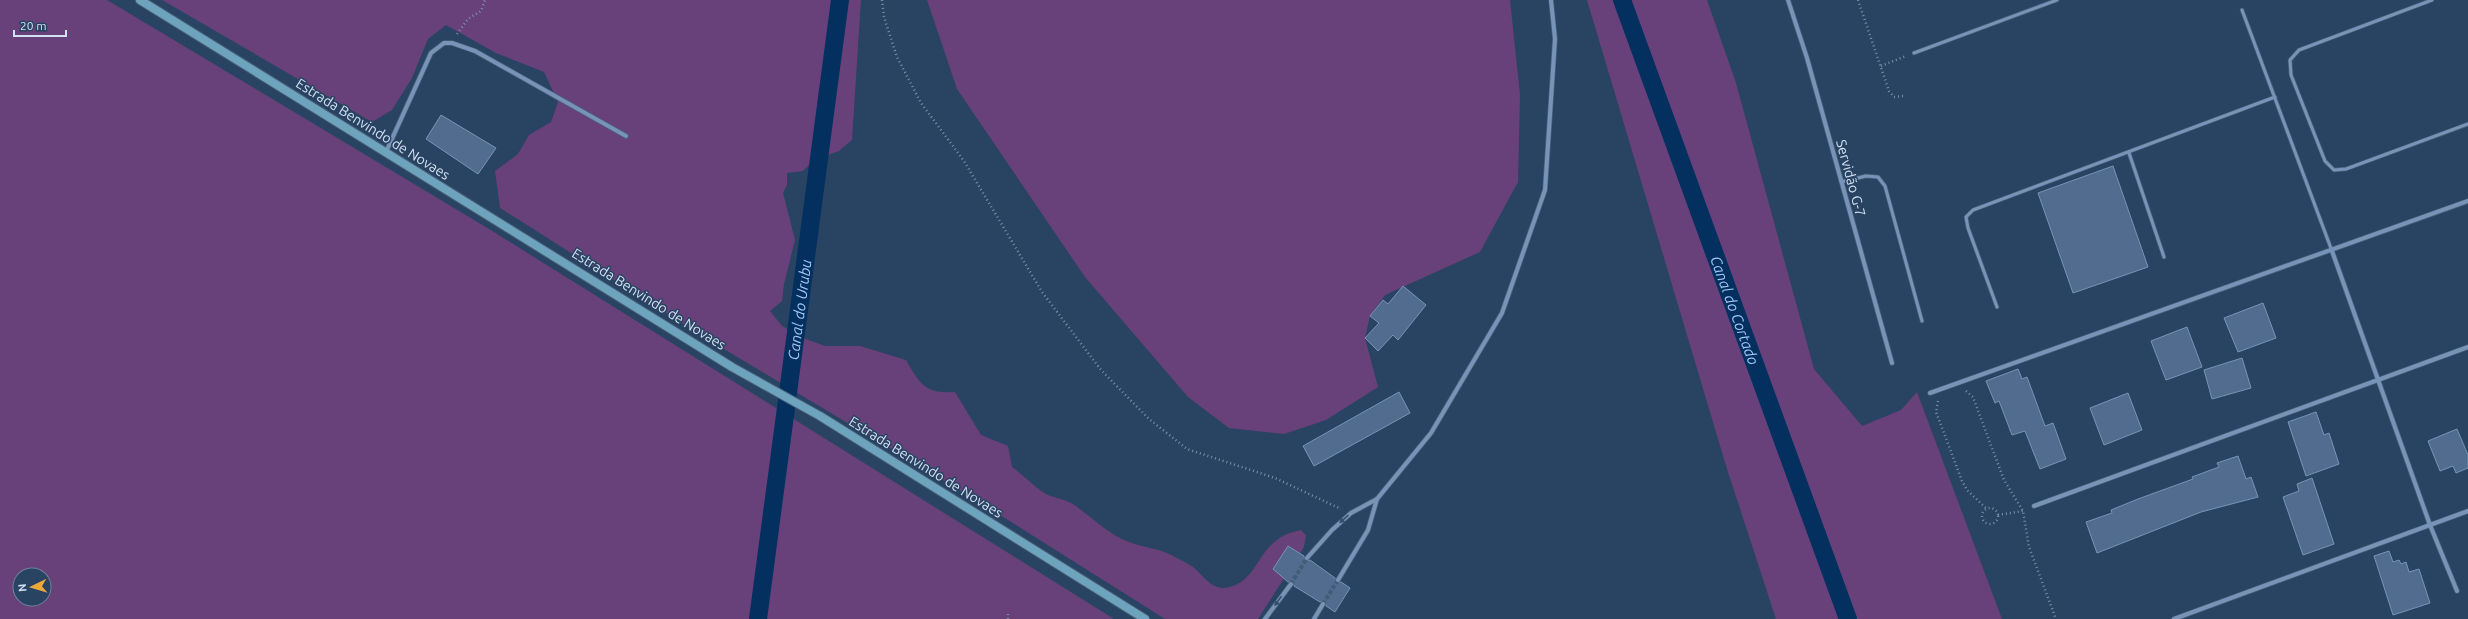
<svg xmlns="http://www.w3.org/2000/svg" width="2468" height="619" font-family="Ubuntu,sans-serif">
<rect width="100%" height="100%" fill="#294362"/>
<g fill="#68417b" fill-rule="evenodd">
<path d="M0,0H107L489,229L1114,619H0ZM20,575H44V599H20Z"/>
<path d="M162,0H861L852,140L839,151L814,160L803,171L787,173V185L783,193L795,240L784,284L782,301L770,311L782,326L803,338L825,346H860L906,360C920,384 925,394 955,392L981,435L1008,446L1012,467C1022,474 1039,491 1048,495C1055,498 1064,499 1071,503C1090,515 1107,534 1129,542C1142,547 1157,548 1169,554C1177,558 1186,562 1193,567C1207,579 1213,593 1233,586C1262,576 1257,538 1301,530L1306,535L1304,547L1258,619H1165L978,501L699,334L500,208L495,171L518,154L529,135L551,122L558,102L544,72L496,53L446,25L428,39L412,78L392,110L372,122Z"/>
<polygon points="927,0 1510,0 1520,95 1518,182 1480,252 1385,295 1370,316 1365,338 1378,387 1326,420 1284,434 1229,428 1188,397 1085,277 957,89"/>
<polygon points="1587,0 1707,0 1736,83 1814,369 1862,426 1901,410 1917,392 2002,619 1776,619 1727,469"/>
</g>
<g fill="none" stroke-linecap="round" stroke-linejoin="round">
<g stroke="#03305f" stroke-width="18">
<path id="s1" d="M1622,0L1848,619"/>
<path id="s2" d="M758,619L840,0"/>
</g>
</g>
<g fill="#516c8e" stroke="#7794b8">
<polygon points="441,115 496,148 478,174 426,139"/>
<polygon points="2113,166 2148,267 2073,293 2038,193"/>
<polygon points="1403,286 1426,305 1398,340 1393,335 1378,351 1365,338 1379,323 1370,316 1383,300 1388,304"/>
<polygon points="2263,303 2276,338 2238,352 2224,318"/>
<polygon points="2187,327 2202,367 2166,380 2151,341"/>
<polygon points="2242,358 2251,388 2212,399 2204,370"/>
<polygon points="2018,369 2022,379 2027,377 2045,426 2053,423 2066,459 2040,469 2025,431 2012,435 1999,401 1995,403 1986,381"/>
<polygon points="1399,392 1410,413 1314,466 1303,446"/>
<polygon points="2128,393 2142,430 2104,445 2090,408"/>
<polygon points="2316,412 2324,435 2329,433 2339,464 2306,476 2288,422"/>
<polygon points="2457,429 2468,455 2468,468 2456,473 2453,466 2440,471 2428,441"/>
<polygon points="2238,456 2246,479 2251,477 2258,497 2201,512 2097,553 2086,522 2112,513 2111,510 2138,499 2193,479 2192,477 2219,467 2217,463"/>
<polygon points="2312,478 2334,544 2303,555 2283,497 2299,491 2297,484"/>
<polygon points="1288,546 1304,556 1305,561 1310,560 1335,578 1336,583 1341,582 1350,588 1335,612 1326,606 1325,601 1320,602 1294,586 1293,581 1288,582 1273,569"/>
<polygon points="2389,551 2393,562 2399,560 2401,564 2406,562 2409,572 2419,569 2430,603 2393,615 2374,556"/>
</g>
<g fill="none" stroke-linecap="round" stroke-linejoin="round">
<g stroke="#425b78" stroke-width="4" stroke-dasharray="4 2" stroke-linecap="butt">
<polyline points="1291,584 1307,558"/>
<polyline points="1323,604 1338,580"/>
</g>
<defs>
<g id="lane">
<polyline points="2432,0 2299,50 2290,60 2291,75 2325,161 2334,170 2346,169 2468,124"/>
<polyline points="2242,10 2332,251"/>
<polyline points="1914,53 2057,0"/>
<polyline points="2129,153 2164,257"/>
<polyline points="1841,182 1866,176 1878,177 1885,186 1922,321"/>
<polyline points="1997,307 1968,228 1966,217 1973,210 2275,97"/>
</g>
<g id="street">
<polyline points="1788,0 1807,58 1892,363"/>
<polyline points="386,152 431,53 444,43 452,43 475,51 626,136"/>
<polyline points="2332,251 2430,525 2457,591"/>
<polyline points="1930,393 2468,201"/>
<polyline points="2034,506 2468,347"/>
<polyline points="1307,558 1332,530 1351,513 1377,499 1431,433 1502,313 1545,190 1555,39 1551,0"/>
<polyline points="1338,580 1368,530 1377,499"/>
<polyline points="1265,619 1291,584"/>
<polyline points="1314,619 1323,604"/>
<polyline points="2174,619 2468,511"/>
</g>
<polyline id="secondary" points="140,0 732,367 820,416 1145,619"/>
</defs>
<use href="#lane" stroke="#4a607a" stroke-width="4.5"/>
<use href="#street" stroke="#4a607a" stroke-width="5.5"/>
<use href="#secondary" stroke="#4a607a" stroke-width="10"/>
<g stroke="#7b90a9" stroke-width="2.5" stroke-dasharray="1 3" stroke-linecap="butt">
<polyline points="882,0 884,17 897,57 921,103 964,161 1042,292 1101,370 1149,419 1187,449 1275,478 1341,509"/>
<polyline points="1858,0 1889,91 1894,97 1903,96"/>
<polyline points="457,34 468,19 481,11 485,0"/>
<polyline points="1881,66 1906,56"/>
<polyline points="1966,391 1973,397 2004,480 2023,511 2029,547 2056,619"/>
<polyline points="1938,401 1936,412 1962,481 1967,490 1986,508"/>
<circle cx="1990" cy="516" r="8"/>
<polyline points="1998,515 2023,511"/>
<polyline points="1008,619 1008,612"/>
</g>
<use href="#lane" stroke="#7793b7" stroke-width="3"/>
<use href="#street" stroke="#7793b7" stroke-width="4"/>
<use href="#secondary" stroke="#6da3bc" stroke-width="8"/>
</g>
<defs><path id="oneway-solid" d="M-6-.8H1V-3.2L6.5 0L1 3.2V.8H-6Z"/></defs>
<g fill="#354f6f">
<use href="#oneway-solid" transform="translate(1344 519) rotate(138)"/>
<use href="#oneway-solid" transform="translate(1278 601) rotate(126)"/>
</g>
<g text-anchor="middle" dominant-baseline="central" stroke-width="3" stroke-linejoin="round" paint-order="stroke">
<g font-size="14" fill="#d1e1f4" stroke="#294362">
<text transform="translate(373 129) rotate(32)">Estrada Benvindo de Novaes</text>
<text transform="translate(1851 178) rotate(75)">Servidão G-7</text>
<text transform="translate(649 299) rotate(32)">Estrada Benvindo de Novaes</text>
<text transform="translate(926 467) rotate(32)">Estrada Benvindo de Novaes</text>
</g>
<g font-size="15" font-style="italic" fill="#a2c7f4" stroke="#294362">
<text stroke="none"><textPath href="#s2" startOffset="312">Canal do Urubu</textPath></text>
<text stroke="none"><textPath href="#s1" startOffset="330">Canal do Cortado</textPath></text>
</g>
</g>
<g transform="translate(32 587) rotate(265)"><circle r="19" fill="#294362" stroke="#6c829c"/>
<path d="M0-3L7 15L0 10L-7 15Z" fill="#eda83c"/>
<text y="-6" font-size="11" font-weight="bold" text-anchor="middle" fill="#d1e1f4">N</text>
</g>
<path d="M14 30v6h52v-6" fill="none" stroke="#d1e1f4" stroke-width="2"/>
<text x="20" y="30" font-size="12" fill="#d1e1f4" stroke="#294362" stroke-width="3" paint-order="stroke">20 m</text>
</svg>
